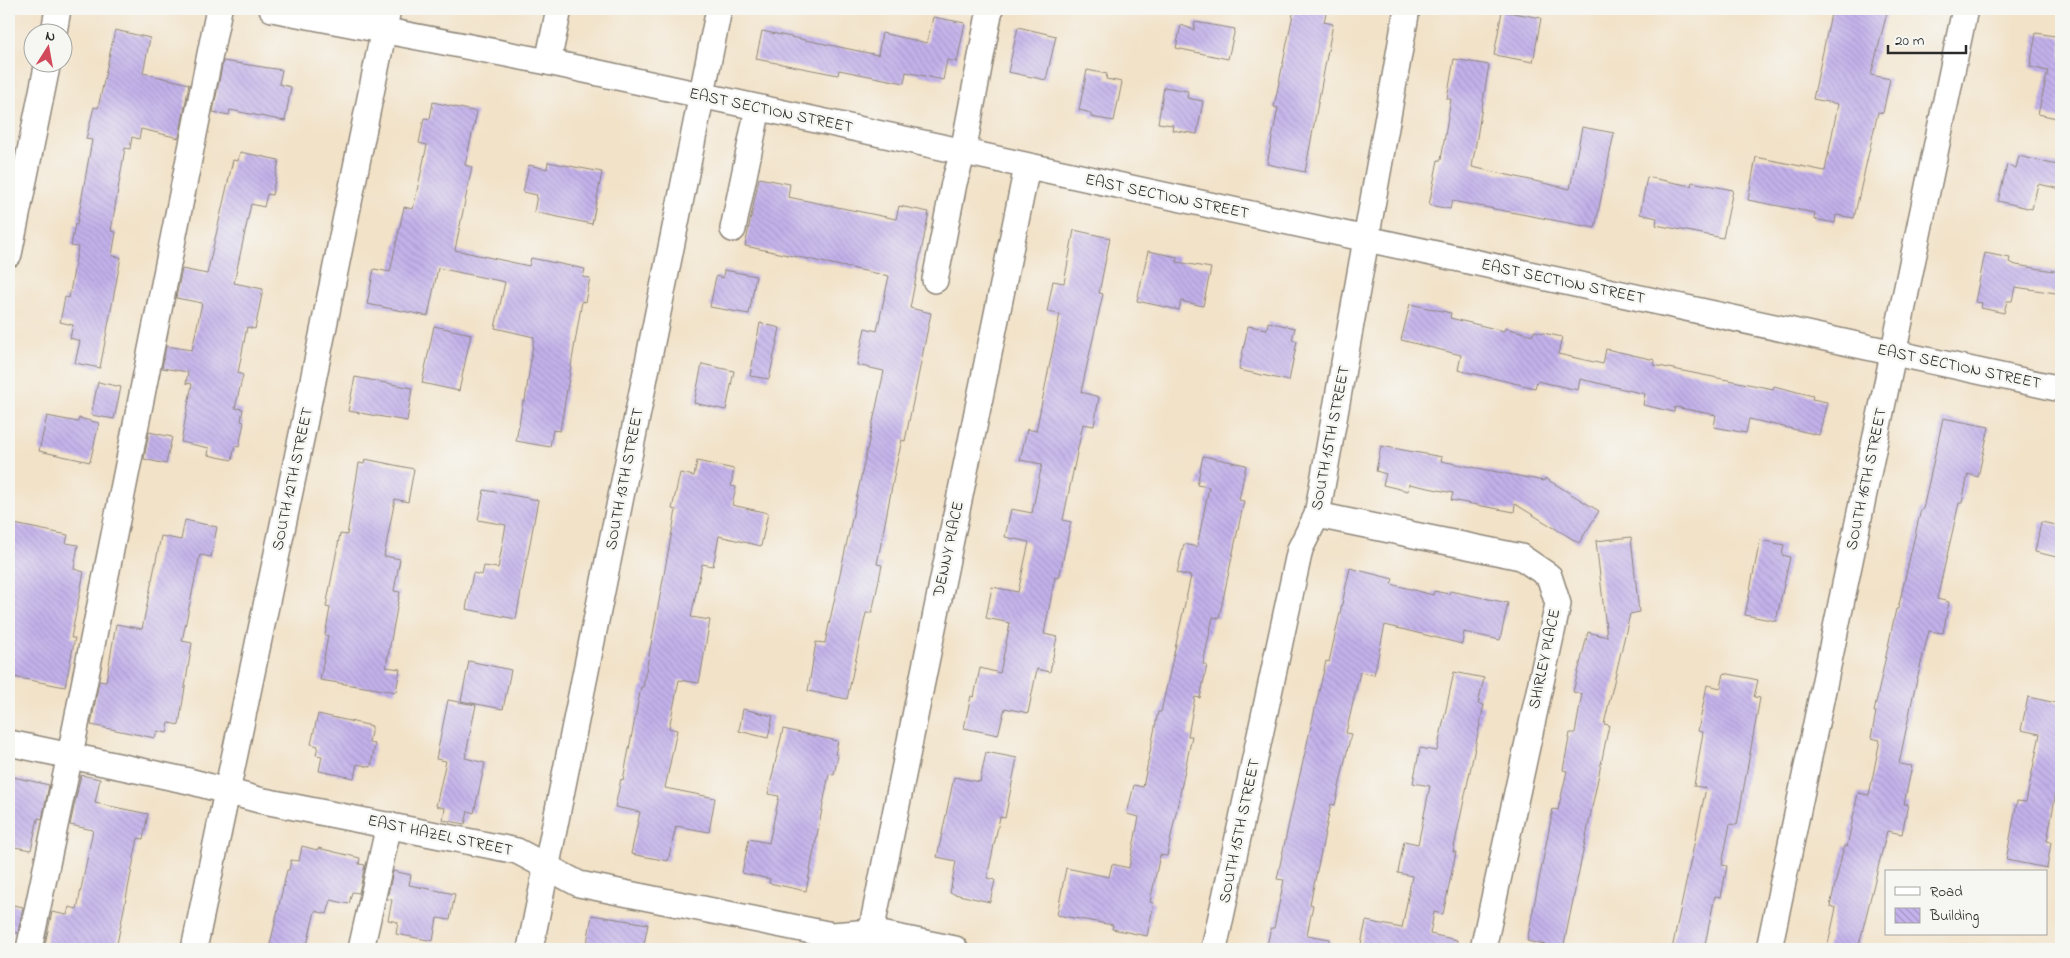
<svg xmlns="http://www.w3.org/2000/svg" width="2070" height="958" font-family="'Indie Flower',sans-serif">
<defs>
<pattern id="building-back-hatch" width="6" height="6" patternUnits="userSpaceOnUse" patternTransform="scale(1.25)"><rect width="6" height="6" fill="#c2b1ea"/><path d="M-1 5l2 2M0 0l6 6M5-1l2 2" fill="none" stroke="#a798c9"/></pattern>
</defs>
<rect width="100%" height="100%" fill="#f6f6f2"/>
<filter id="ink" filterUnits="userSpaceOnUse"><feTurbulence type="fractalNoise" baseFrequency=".02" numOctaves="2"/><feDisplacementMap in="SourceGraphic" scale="10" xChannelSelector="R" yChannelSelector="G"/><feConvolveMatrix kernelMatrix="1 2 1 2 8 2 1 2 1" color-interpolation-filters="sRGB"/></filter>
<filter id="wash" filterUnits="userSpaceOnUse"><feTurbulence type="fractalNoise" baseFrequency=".0096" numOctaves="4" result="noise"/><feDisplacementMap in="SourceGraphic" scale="20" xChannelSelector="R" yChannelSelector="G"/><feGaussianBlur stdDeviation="1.12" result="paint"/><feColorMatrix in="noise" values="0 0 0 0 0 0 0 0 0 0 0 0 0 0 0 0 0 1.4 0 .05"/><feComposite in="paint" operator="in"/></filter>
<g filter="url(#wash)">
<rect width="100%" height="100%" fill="#f2e2c8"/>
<g id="blocks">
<g fill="url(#building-back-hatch)">
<polygon points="1294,9 1327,9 1324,22 1333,24 1305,172 1267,164 1278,108 1274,107"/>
<polygon points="1832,9 1888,9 1871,75 1890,79 1883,113 1878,112 1854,218 1836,215 1835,223 1814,219 1815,213 1748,200 1756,157 1825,171 1838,104 1813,99"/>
<polygon points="1502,11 1541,18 1533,62 1494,55"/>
<polygon points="933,17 965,23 957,62 947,60 943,80 906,72 904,83 839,70 838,75 756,59 762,31 878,55 882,33 927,43"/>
<polygon points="1195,22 1235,29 1228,59 1176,48 1181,25 1194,30"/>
<polygon points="1018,27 1056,36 1046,80 1008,72"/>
<polygon points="115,30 150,38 143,73 189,84 179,138 141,129 139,139 132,137 130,149 125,148 111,231 116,232 112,256 121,257 100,368 75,363 80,341 70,338 73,325 60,322 65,297 69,298 78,247 71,246 75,224 77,225 92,140 86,139 94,107 98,108"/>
<polygon points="2036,33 2061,37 2061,119 2038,114 2048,71 2030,67"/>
<polygon points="1454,59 1489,65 1472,167 1570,189 1582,127 1614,133 1595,228 1452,201 1450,209 1429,205 1438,160 1441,160 1451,99 1447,99"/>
<polygon points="223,61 282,70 279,84 291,87 285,121 230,110 229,115 213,112"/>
<polygon points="1087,70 1107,74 1106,79 1122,82 1114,121 1091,117 1091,113 1079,110"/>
<polygon points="1164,87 1188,91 1187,98 1203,101 1197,134 1172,130 1173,125 1158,123"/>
<polygon points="433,102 477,112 465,165 472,167 455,250 529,266 531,258 585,269 583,277 590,278 585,302 582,301 560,431 553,430 550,447 516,441 523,401 525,401 534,337 495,328 505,282 438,268 428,316 367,304 374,269 390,272 404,207 413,209 427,145 419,143 424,118 430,119"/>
<polygon points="240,152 279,160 272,195 267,194 264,207 251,204 234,283 263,289 255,329 247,327 238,373 243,375 235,408 243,409 241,421 244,422 239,447 235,446 232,460 208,455 209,448 181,442 192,384 186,383 188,372 162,368 166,346 192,350 202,303 176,298 182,269 207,274 233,160 238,161"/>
<polygon points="2019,156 2061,166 2061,189 2038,184 2032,209 1998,201 2007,165 2016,168"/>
<polygon points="548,162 602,172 592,224 534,212 537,195 523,192 529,165 547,169"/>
<polygon points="1647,177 1691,186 1692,182 1733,190 1723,238 1656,225 1657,218 1640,214"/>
<polygon points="759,178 790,184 788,197 896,219 899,206 929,212 910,308 931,313 905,441 902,440 896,466 877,564 882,565 872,613 866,613 847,699 808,691 816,642 825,643 884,371 857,365 865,328 877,331 889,276 745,246"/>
<polygon points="1074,230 1110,238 1099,293 1103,294 1081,392 1099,397 1094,426 1083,424 1063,520 1071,522 1059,578 1055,577 1044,634 1057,637 1050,672 1037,669 1028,713 1005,708 998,735 964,728 971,696 974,697 980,668 1000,673 1010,623 986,618 992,587 1018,592 1029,542 1005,537 1011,509 1032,513 1042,464 1020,460 1027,429 1036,431 1060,314 1047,312 1053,281 1064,283"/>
<polygon points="1148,251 1178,257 1177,262 1211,268 1203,306 1181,301 1179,310 1137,301"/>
<polygon points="1985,253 2010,258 2009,262 2016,265 2060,272 2056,293 2015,287 2012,301 2007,301 2004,313 1981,308 1982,303 1975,302"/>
<polygon points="724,270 756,276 749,314 710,307 716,276 723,278"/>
<polygon points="1410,304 1451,313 1450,318 1504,331 1505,328 1533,335 1534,331 1562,337 1558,354 1603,364 1606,349 1655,360 1654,365 1683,371 1773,389 1774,386 1813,396 1812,399 1827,402 1819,435 1749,419 1746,433 1714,427 1716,415 1675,407 1674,412 1643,405 1645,394 1580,379 1578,390 1537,381 1535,388 1458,370 1461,355 1401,340"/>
<polygon points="1268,322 1295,328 1292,340 1297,341 1289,381 1239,370 1248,326 1267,329"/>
<polygon points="760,323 780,328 769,379 750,376"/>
<polygon points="434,326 471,334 459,391 422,383"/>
<polygon points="702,364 734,371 726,410 694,403"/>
<polygon points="355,377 412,388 407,421 348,411"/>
<polygon points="98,382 121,387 114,419 91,415"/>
<polygon points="47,416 78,422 79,418 99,423 90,462 39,451"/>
<polygon points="1943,418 1989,427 1978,477 1968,474 1962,503 1959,503 1937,599 1949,602 1943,633 1929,631 1913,696 1899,764 1912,766 1904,804 1908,804 1902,834 1887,831 1858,949 1827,949 1836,908 1830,906 1844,846 1847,847 1858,793 1869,795 1880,740 1871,738 1876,712 1874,712 1896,609 1898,609 1921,509 1923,509"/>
<polygon points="149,432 172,437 166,464 144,459"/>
<polygon points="1381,446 1442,457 1441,461 1544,481 1545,478 1599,511 1579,543 1515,504 1514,512 1451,500 1453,493 1409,484 1408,491 1383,485 1386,474 1376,471"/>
<polygon points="1203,456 1246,465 1239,500 1244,501 1219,618 1213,617 1203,664 1207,665 1200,698 1195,697 1188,736 1192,736 1167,856 1160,855 1150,902 1154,903 1147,936 1112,929 1113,925 1057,915 1066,868 1109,877 1112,864 1129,868 1139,817 1127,814 1134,785 1143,787 1158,712 1161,712 1191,576 1177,573 1184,544 1197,547 1209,487 1197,485"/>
<polygon points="365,459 414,469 408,502 395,499 384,556 400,559 394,591 400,592 386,667 400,669 396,692 320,680 328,636 325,635 330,608 326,607 340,534 347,535 359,463 364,464"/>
<polygon points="697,461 734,469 731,486 736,487 732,505 768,513 761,546 719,536 713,566 702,564 691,617 710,620 699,683 679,680 669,728 677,730 665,788 715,798 709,832 676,826 668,861 631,854 640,812 615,807 621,779 623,780 641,687 643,687 676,510 672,509 680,473 694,476"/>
<polygon points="484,490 538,500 516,619 466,609 473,573 482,575 484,566 498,568 506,525 478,520"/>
<polygon points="185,520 217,527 211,557 200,555 182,641 192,643 179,725 169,723 167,733 157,731 155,738 91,725 99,681 106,682 116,624 142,629 161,536 181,540"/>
<polygon points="2041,522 2061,526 2061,558 2035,552"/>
<polygon points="9,523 68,535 66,543 78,545 74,569 84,572 71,638 75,638 65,687 9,676"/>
<polygon points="1631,537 1639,612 1630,614 1604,724 1609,725 1563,949 1527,941 1553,809 1558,810 1567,771 1563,770 1570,733 1575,733 1582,694 1573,692 1588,632 1607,637 1596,541"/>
<polygon points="1760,540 1784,545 1782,555 1790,557 1776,621 1745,615"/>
<polygon points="1350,568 1393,579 1391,584 1433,595 1434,591 1449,594 1450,591 1508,603 1500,640 1464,632 1462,644 1385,625 1374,675 1360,672 1346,733 1351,734 1335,805 1331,804 1310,904 1313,905 1307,935 1330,939 1329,949 1266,949 1271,928 1274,928 1284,880 1277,879 1290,818 1326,661 1329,662"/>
<polygon points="469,661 511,670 503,709 461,701"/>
<polygon points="1454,672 1484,678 1478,704 1484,705 1453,852 1456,852 1443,914 1434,912 1430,934 1457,940 1456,949 1360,949 1366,921 1402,928 1412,876 1398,873 1404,841 1418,844 1430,786 1413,783 1420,748 1437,751"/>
<polygon points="1724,673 1758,680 1754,697 1760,698 1737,825 1730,824 1722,865 1727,866 1721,897 1715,896 1704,949 1672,949 1706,788 1694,786 1703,732 1698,731 1707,685 1721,688"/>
<polygon points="2028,697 2061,704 2061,783 2058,782 2047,841 2051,842 2047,868 2006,860 2017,801 2026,802 2040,734 2021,730"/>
<polygon points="448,700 476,705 465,758 485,763 474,813 468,811 465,824 443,820 445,808 436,806 446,761 436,759"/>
<polygon points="743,709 773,716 768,738 739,731"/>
<polygon points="318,714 372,726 369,743 375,744 371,767 357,764 354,778 319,771 322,756 316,755 318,746 311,744"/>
<polygon points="783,729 838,741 835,754 838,755 834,775 829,774 806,891 769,883 770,879 742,873 749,839 769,843 779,796 768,794"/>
<polygon points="986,752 1017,758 1005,818 1000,817 987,878 995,880 990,902 950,893 956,861 937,857 954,777 980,782"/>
<polygon points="81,775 100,779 95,803 148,814 143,839 138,838 116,949 44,949 52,912 67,915 69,907 77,909 93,830 70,825"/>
<polygon points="9,776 49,785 42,819 38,818 31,850 9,846"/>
<polygon points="302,846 317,850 318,848 360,858 359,864 365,865 359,893 352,892 349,904 331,900 327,914 315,911 306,949 269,949 287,870 289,870 291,860 299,861"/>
<polygon points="393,871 411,875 409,885 455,894 450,920 437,918 433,941 396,934 398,922 388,920 392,900 387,899"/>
<polygon points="9,904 23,907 18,933 9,932"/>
<polygon points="592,915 648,924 643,949 586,949"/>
</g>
</g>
</g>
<g filter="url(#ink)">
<use href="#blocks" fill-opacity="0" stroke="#8e867a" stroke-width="1"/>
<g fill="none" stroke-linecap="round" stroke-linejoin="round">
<defs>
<g id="minor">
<polyline points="272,9 548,62 2061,389"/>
<polyline points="54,32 58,9"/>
<polyline points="548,62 559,9"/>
<polyline points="733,229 758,108"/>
<polyline points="9,254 48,62"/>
<polyline points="935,280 954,183 963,152 990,9"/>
<polyline points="1317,515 1521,557 1549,576 1558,604 1483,949"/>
<polyline points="9,743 189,781 259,800 517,851 579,884 832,935 871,932 955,949"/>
<polyline points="871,932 1027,167"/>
<polyline points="29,949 70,755 219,9"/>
<polyline points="194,949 305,420 388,9"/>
<polyline points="361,949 389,825"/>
<polyline points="530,949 719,9"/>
<polyline points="1214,949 1300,549 1317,515 1407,9"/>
<polyline points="1769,949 1965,9"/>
</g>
</defs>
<use href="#minor" stroke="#8e867a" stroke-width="28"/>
<use href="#minor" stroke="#fff" stroke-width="25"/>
</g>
</g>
<g text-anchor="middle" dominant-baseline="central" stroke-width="5" stroke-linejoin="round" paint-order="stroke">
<g font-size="16" fill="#2b2b2b" stroke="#f6f6f2">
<text transform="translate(771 111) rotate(12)">EAST SECTION STREET</text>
<text transform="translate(1167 197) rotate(12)">EAST SECTION STREET</text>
<text transform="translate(1563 282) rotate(12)">EAST SECTION STREET</text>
<text transform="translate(1959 367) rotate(12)">EAST SECTION STREET</text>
<text transform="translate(1331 438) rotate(-79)">SOUTH 15TH STREET</text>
<text transform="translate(293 479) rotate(-78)">SOUTH 12TH STREET</text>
<text transform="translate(625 479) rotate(-79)">SOUTH 13TH STREET</text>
<text transform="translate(1867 479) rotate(-78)">SOUTH 16TH STREET</text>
<text transform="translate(949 549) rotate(-78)">DENNY PLACE</text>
<text transform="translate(1545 659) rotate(-78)">SHIRLEY PLACE</text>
<text transform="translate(1240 831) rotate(-78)">SOUTH 15TH STREET</text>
<text transform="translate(440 836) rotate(12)">EAST HAZEL STREET</text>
</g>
</g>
<rect width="2070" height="958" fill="none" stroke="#f6f6f2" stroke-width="30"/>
<rect x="1885" y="870" width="162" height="65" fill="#f6f6f2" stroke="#a5a5a2"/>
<rect x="1895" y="887" width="25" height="8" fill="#ffffff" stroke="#a5a5a2"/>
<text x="1930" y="896" font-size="15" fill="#2b2b2b">Road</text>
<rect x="1895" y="908" width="25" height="15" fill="url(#building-back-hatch)" stroke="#a5a5a2"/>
<text x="1930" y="920" font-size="15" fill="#2b2b2b">Building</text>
<g transform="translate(48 48) rotate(11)"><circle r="24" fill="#f6f6f2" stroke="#a5a5a2"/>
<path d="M0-4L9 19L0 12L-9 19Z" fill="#d1495b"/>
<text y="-8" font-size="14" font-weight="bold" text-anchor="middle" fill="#2b2b2b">N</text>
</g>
<path d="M1888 45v8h78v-8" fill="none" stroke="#2b2b2b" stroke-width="2.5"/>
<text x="1895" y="45" font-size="15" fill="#2b2b2b" stroke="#f6f6f2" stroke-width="4" paint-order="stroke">20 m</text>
</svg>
